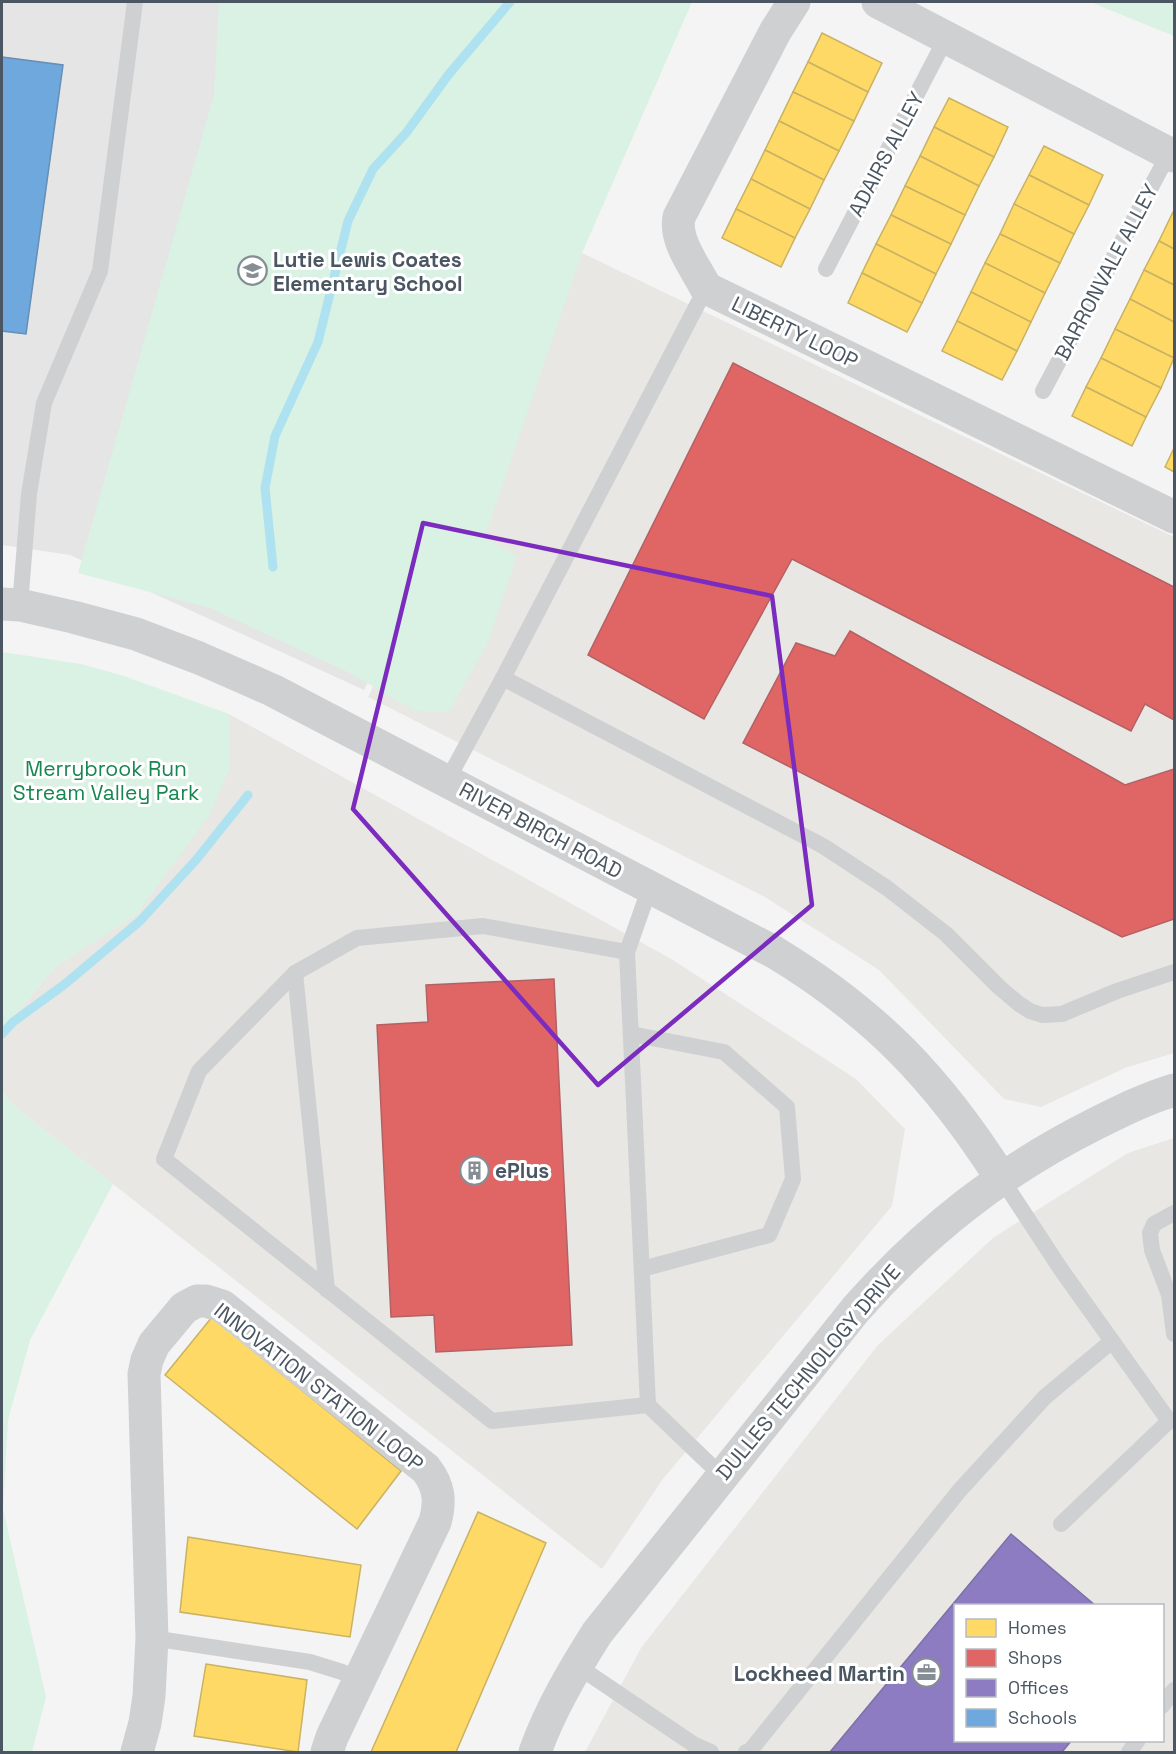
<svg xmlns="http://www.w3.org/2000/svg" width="1176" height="1754" font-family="'Space Grotesk',sans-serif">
<rect width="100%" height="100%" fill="#f4f4f4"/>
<g fill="#e8e7e3" fill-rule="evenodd">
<polygon points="582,253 1174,537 1174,1053 1125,1068 1041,1107 1004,1099 879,970 765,897 368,697"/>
<polygon points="229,714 673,960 856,1079 905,1129 892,1206 663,1479 602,1569 14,1106 2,1091 2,1031 55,967 137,914 229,770"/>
<path d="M1174,1138V1752H585L641,1648L878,1345L994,1237L1128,1153ZM956,1606H1162V1740H956Z"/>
</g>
<polygon fill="#e6e5e6" points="2,2 634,2 393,633 364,690 70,555 2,545"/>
<g fill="#d9f2e3">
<polygon points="219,2 692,2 582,253 484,538 517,556 487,644 449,712 415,711 350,673 210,608 78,573 214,95"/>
<polygon points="1091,2 1174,2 1174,36 1100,6"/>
<polygon points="2,652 81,664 124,676 229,714 229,770 210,814 137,914 55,967 2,1031"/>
<polygon points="2,1091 14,1106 113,1184 30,1340 8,1420 3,1509 46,1697 32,1752 2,1752"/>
</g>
<g fill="#ffd966" stroke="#c9b264" stroke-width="1.5">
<polygon points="822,33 882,63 868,92 808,62"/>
<polygon points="808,62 868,92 854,121 793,92"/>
<polygon points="793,92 854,121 839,151 779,121"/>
<polygon points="949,98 1008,127 994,157 934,127"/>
<polygon points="779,121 839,151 824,180 765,150"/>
<polygon points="934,127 994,157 979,186 920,156"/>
<polygon points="1044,146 1103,175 1089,205 1029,175"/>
<polygon points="765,150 824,180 810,209 751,179"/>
<polygon points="920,156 979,186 965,215 905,186"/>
<polygon points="1029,175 1089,205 1074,234 1014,204"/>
<polygon points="751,179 810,209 795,238 736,209"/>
<polygon points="905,186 965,215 951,244 891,215"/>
<polygon points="1014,204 1074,234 1060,263 1000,234"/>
<polygon points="736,209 795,238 781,267 722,238"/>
<polygon points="1173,212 1174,212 1174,249 1159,241"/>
<polygon points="891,215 951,244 936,274 876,244"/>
<polygon points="1000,234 1060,263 1045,293 985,263"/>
<polygon points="1159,241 1174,249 1174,285 1144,270"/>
<polygon points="876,244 936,274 922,303 862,273"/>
<polygon points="985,263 1045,293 1031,322 971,292"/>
<polygon points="1144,270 1174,285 1174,322 1130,299"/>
<polygon points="862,273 922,303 907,332 848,303"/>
<polygon points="971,292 1031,322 1017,351 957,321"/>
<polygon points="1130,299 1174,322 1174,358 1115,329"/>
<polygon points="957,321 1017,351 1002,380 942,351"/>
<polygon points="1115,329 1174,358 1161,388 1101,358"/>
<polygon points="1101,358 1161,388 1146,417 1086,387"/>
<polygon points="1086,387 1146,417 1132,446 1072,416"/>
<polygon points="1174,448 1174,472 1165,467"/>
<polygon points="212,1317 401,1471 357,1529 165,1375"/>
<polygon points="478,1512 546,1543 456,1752 371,1752"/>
<polygon points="188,1537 361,1565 350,1637 180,1612"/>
<polygon points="206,1664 307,1680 298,1752 194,1736"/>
</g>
<g fill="#e06666" stroke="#b36164" stroke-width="1.5">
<polygon points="733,363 1174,587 1174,720 1145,704 1131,731 792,559 704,719 588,655"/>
<polygon points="850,631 1125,785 1174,769 1174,919 1122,937 743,743 796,643 835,656"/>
<polygon points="554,979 572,1345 436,1352 434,1315 391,1317 377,1025 428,1022 426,985"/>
</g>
<polygon fill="#8e7cc3" stroke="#7a71a6" stroke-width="1.5" points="1011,1534 1096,1606 956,1606 956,1740 1072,1740 1062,1752 830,1752"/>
<polygon fill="#6fa8dc" stroke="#648fb7" stroke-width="1.5" points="2,57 63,65 26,334 2,331"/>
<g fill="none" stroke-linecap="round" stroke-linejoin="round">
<g stroke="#aee2f0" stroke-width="9">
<polyline points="273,567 265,488 275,436 318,342 348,221 373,169 406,133 449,74 510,2"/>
<polyline points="2,1034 13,1022 65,984 140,921 196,860 248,795"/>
</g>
<g stroke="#ced0d2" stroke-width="16">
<polyline points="826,269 946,38"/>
<polyline points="1043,391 1169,153"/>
<polyline points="20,605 29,494 44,403 100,271 135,2"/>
<polyline points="503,678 823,846 887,888 946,934 999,987 1019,1004 1030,1011 1042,1015 1062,1014 1117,991 1174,972"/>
<polyline points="447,781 503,678 706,288"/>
<polyline points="650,887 627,952 648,1405 722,1476"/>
<polyline points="627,952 483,926 357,938 295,973 199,1071 164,1159 492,1421 648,1405"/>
<polyline points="295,973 327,1290"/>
<polyline points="631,1034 724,1052 787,1107 793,1179 769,1235 642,1269"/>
<polyline points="1001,1178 1060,1268 1169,1421 1174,1420"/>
<polyline points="1174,1213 1154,1224 1150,1233 1152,1250 1169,1295 1174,1334"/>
<polyline points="1061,1524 1169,1421"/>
<polyline points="152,1638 310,1662 342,1672 360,1681"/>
<polyline points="576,1665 693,1744 711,1752"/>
<polyline points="1162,1706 1174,1690"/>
<polyline points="746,1752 750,1751 959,1491 1045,1397 1112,1341"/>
<polyline points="1129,1752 1138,1740"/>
</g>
<g stroke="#ced0d2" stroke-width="33">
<path d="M794,2L775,32L679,217C674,241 696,268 706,288L1174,517"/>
<polyline points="878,2 1174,156"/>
<path d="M137,1752L145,1723L149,1696L152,1638L144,1374L147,1360L154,1344L184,1308L197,1301H206L222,1306L426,1469C439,1486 441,1501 435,1522L332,1737L327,1752"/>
</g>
<g stroke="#ced0d2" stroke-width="33">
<path d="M2,604L20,605L73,617L136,634L199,658L272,690L774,952C875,1013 938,1079 1001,1178"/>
<path d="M535,1752C550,1710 573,1671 597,1633L856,1309C925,1231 1001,1171 1095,1124C1121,1111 1147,1098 1174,1090"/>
</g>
</g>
<path fill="none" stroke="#7b2cbf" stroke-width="4.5" stroke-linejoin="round" d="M423,523L772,596L812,905L598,1085L353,809Z"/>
<defs>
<symbol id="school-ring" viewBox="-11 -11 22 22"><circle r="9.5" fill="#fff" stroke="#868d94" stroke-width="1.5"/><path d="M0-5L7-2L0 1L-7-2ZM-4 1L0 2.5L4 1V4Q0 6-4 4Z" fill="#868d94"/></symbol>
<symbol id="building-ring" viewBox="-11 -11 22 22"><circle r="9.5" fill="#fff" stroke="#868d94" stroke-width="1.5"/><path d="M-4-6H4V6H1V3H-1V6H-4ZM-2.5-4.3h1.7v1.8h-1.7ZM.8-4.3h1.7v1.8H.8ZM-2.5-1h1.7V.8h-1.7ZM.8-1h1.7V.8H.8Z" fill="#868d94"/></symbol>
<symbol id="office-ring" viewBox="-11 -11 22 22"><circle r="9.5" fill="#fff" stroke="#868d94" stroke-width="1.5"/><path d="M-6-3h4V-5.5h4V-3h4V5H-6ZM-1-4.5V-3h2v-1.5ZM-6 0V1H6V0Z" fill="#868d94"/></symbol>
</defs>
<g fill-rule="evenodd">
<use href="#school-ring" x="236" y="254" width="33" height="33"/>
<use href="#building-ring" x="458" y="1154" width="33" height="33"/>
<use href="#office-ring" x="910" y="1656" width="33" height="33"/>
</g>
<g text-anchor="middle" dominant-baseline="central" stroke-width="6" stroke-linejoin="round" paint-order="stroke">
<g font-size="21" fill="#4a5661" stroke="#fff">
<text transform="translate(886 154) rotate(-62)">ADAIRS ALLEY</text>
<text transform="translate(1106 272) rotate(-62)">BARRONVALE ALLEY</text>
<text transform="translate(795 332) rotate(26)">LIBERTY LOOP</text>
<text transform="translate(541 830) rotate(28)">RIVER BIRCH ROAD</text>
<text transform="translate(808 1372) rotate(-50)">DULLES TECHNOLOGY DRIVE</text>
<text transform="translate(319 1387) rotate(38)">INNOVATION STATION LOOP</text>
</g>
<g font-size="21" font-weight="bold" fill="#4a5661" stroke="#fff" text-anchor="start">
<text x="273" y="259">Lutie Lewis Coates<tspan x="273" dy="24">Elementary School</tspan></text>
<text x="495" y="1170">ePlus</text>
<text x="905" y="1673" text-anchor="end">Lockheed Martin</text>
</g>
<g font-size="21" fill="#17864f" stroke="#fff">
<text x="106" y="768">Merrybrook Run<tspan x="106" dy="24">Stream Valley Park</tspan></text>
</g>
</g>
<rect width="1176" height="1754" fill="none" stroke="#4a5661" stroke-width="6"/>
<rect x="954" y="1604" width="210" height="138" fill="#ffffff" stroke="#b7bbc0" stroke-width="1.5"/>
<rect x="966" y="1619" width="30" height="18" fill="#ffd966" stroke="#b7bbc0" stroke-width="1.5"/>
<text x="1008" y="1634" font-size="18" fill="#4a5661">Homes</text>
<rect x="966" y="1649" width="30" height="18" fill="#e06666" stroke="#b7bbc0" stroke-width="1.5"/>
<text x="1008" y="1664" font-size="18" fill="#4a5661">Shops</text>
<rect x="966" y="1679" width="30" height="18" fill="#8e7cc3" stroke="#b7bbc0" stroke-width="1.5"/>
<text x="1008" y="1694" font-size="18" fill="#4a5661">Offices</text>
<rect x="966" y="1709" width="30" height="18" fill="#6fa8dc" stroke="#b7bbc0" stroke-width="1.5"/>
<text x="1008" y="1724" font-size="18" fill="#4a5661">Schools</text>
</svg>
